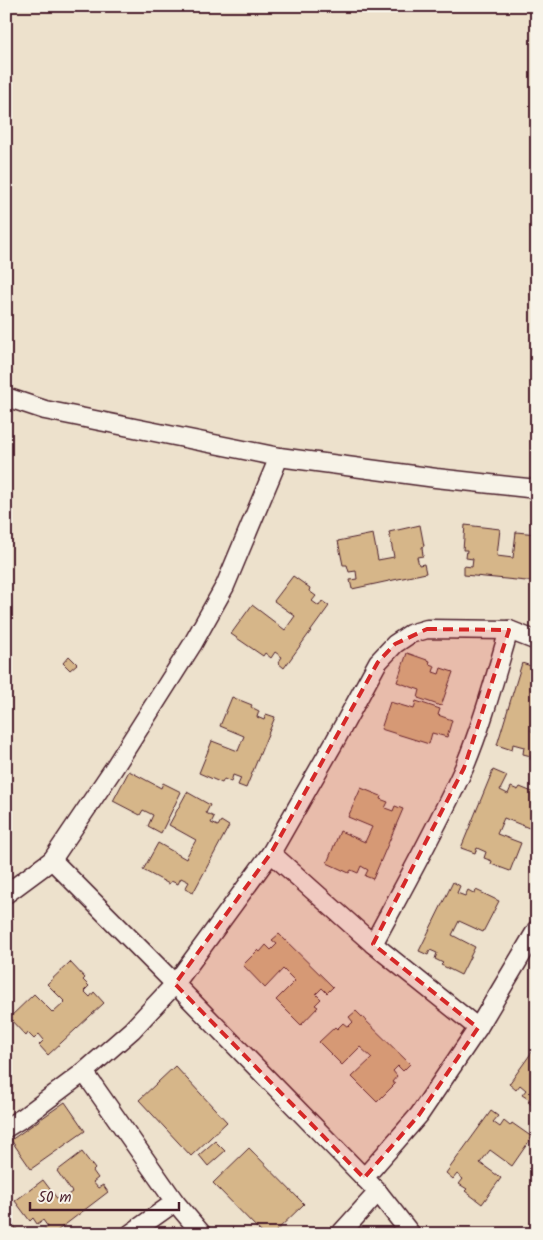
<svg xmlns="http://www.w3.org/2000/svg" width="543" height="1240" font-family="Kalam,sans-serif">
<rect width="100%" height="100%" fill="#ede1cc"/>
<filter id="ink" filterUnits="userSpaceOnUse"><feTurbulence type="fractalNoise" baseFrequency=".02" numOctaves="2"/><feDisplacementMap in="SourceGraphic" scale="10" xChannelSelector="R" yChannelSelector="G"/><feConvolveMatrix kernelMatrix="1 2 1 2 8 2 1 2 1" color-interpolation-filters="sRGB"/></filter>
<g filter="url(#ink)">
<g fill="#d6b689" stroke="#4a1f2b">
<polygon points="420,525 424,546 422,547 423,556 417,557 419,565 424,564 426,573 352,589 350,580 357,579 356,571 349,572 347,565 343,565 338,541 373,534 378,560 394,557 389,532"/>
<polygon points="465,525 500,529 497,556 513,558 516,532 537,534 537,565 535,565 535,573 537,573 537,582 464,575 464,566 472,567 473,559 466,558 467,550 463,550"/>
<polygon points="293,576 310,588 309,591 316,596 312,601 319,606 322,601 329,606 284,668 278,663 282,657 275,652 271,658 265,653 263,656 231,634 252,605 285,630 295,616 274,601"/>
<polygon points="407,653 430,661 429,664 435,666 433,672 439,674 441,668 453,672 441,706 418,698 420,690 397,682"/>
<polygon points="69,656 77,664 70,670 63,663"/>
<polygon points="522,663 537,668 537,672 533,686 537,687 537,710 531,731 537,733 537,761 530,759 531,756 523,754 524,747 513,744 512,750 497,745"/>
<polygon points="232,697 252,705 251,707 259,711 257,717 264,720 266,714 275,717 246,788 238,785 241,778 233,775 231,782 224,779 222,783 199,773 212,741 238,751 244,736 220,726"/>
<polygon points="416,701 440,709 438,715 452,720 447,737 432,733 429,744 381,729 390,702 414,709"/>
<polygon points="493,770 507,776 500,790 508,794 511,787 518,790 520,787 537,794 537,809 529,828 504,818 497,834 521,843 510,871 491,864 492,861 484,858 486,852 477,848 475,853 461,848"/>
<polygon points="129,771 161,788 163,783 181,792 161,833 148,826 153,815 143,810 140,815 113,801"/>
<polygon points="361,788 381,796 380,799 388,802 385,808 393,811 395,806 403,809 373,879 365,876 368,870 361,866 358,873 351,870 349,873 327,863 340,831 365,842 372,827 348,817"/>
<polygon points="187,792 210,805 206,813 214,817 211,823 218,826 221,821 229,826 193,893 185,889 189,882 181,878 178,884 171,881 169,884 143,870 158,843 186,859 188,854 196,840 169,825"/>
<polygon points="453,882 460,886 457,893 465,896 468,890 475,894 476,890 499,901 483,932 459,921 452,935 475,947 461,975 441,965 443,963 435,959 437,953 430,950 428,955 419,951"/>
<polygon points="279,934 333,987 327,993 322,988 316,994 321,999 315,1005 318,1007 301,1025 276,1000 295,981 283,969 265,988 243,965 258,950 260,952 266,945 271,950 277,944 272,940"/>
<polygon points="70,962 85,978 83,980 89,986 84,991 90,997 94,992 104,1003 48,1055 39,1045 44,1040 39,1034 34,1039 28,1033 26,1036 9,1018 34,994 53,1013 65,1002 47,984"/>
<polygon points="356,1011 410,1064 403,1071 398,1066 393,1071 397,1076 392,1082 395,1084 377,1102 352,1077 372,1058 360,1047 342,1065 319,1042 335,1027 337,1029 343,1023 348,1027 353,1022 349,1017"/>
<polygon points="537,1045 537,1109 528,1102 530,1100 522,1095 526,1090 520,1085 516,1090 509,1084"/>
<polygon points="175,1066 227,1122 191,1156 139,1100"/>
<polygon points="65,1102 85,1131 31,1169 11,1140"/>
<polygon points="491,1111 498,1116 493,1122 500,1127 504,1121 510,1126 512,1123 532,1137 512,1166 490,1150 480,1163 501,1178 482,1204 465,1191 467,1189 459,1184 463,1179 457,1174 453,1179 446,1173"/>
<polygon points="215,1141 225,1151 208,1166 199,1155"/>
<polygon points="249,1148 304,1204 273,1234 263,1234 213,1183"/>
<polygon points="82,1152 95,1169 93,1171 98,1178 93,1182 98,1188 103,1185 108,1192 53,1234 44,1234 42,1231 48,1227 43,1220 37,1224 33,1218 30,1221 15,1201 43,1180 59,1201 72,1192 57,1171"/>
<polygon points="6,1215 20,1234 6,1234"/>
</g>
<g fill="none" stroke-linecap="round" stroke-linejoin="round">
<defs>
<g id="minor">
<polyline points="6,397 45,410 279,457 436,478 537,489"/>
<polyline points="271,853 373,944 478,1028"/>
<polyline points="52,860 175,984 378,1192 411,1234"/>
<polyline points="6,894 52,860 114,768 192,645 225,586 279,457"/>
<path d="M373,944C404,886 437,828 464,768C483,723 495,677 509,630"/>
<polyline points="84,1072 175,1202 202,1234"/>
<polyline points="6,1128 24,1117 84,1072 132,1030 175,984 271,853 335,741 378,662 395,644 410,634 427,629 509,630 537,641"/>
<polyline points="364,1178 419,1115 478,1028 537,929"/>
<polyline points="130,1234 175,1202"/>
<polyline points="340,1234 378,1192"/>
</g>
</defs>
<use href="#minor" stroke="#4a1f2b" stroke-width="21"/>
<use href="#minor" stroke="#f7f3e8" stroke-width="18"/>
</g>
</g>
<path fill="#d62828" fill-opacity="0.2" stroke="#d62828" stroke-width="4" stroke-dasharray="10 6" stroke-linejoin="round" d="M427,629L509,630L464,768L373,944L478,1028L419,1115L364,1178L175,984L271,853L378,662L395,644Z"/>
<rect width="543" height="1240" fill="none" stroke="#f7f3e8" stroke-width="25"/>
<rect x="12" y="12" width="518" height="1215" fill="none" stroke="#4a1f2b" stroke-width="2" filter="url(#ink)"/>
<path d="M30 1202v8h149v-8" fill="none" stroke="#4a1f2b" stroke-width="2.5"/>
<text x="38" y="1202" font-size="15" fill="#4a1f2b" stroke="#f7f3e8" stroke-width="4" paint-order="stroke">50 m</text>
</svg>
